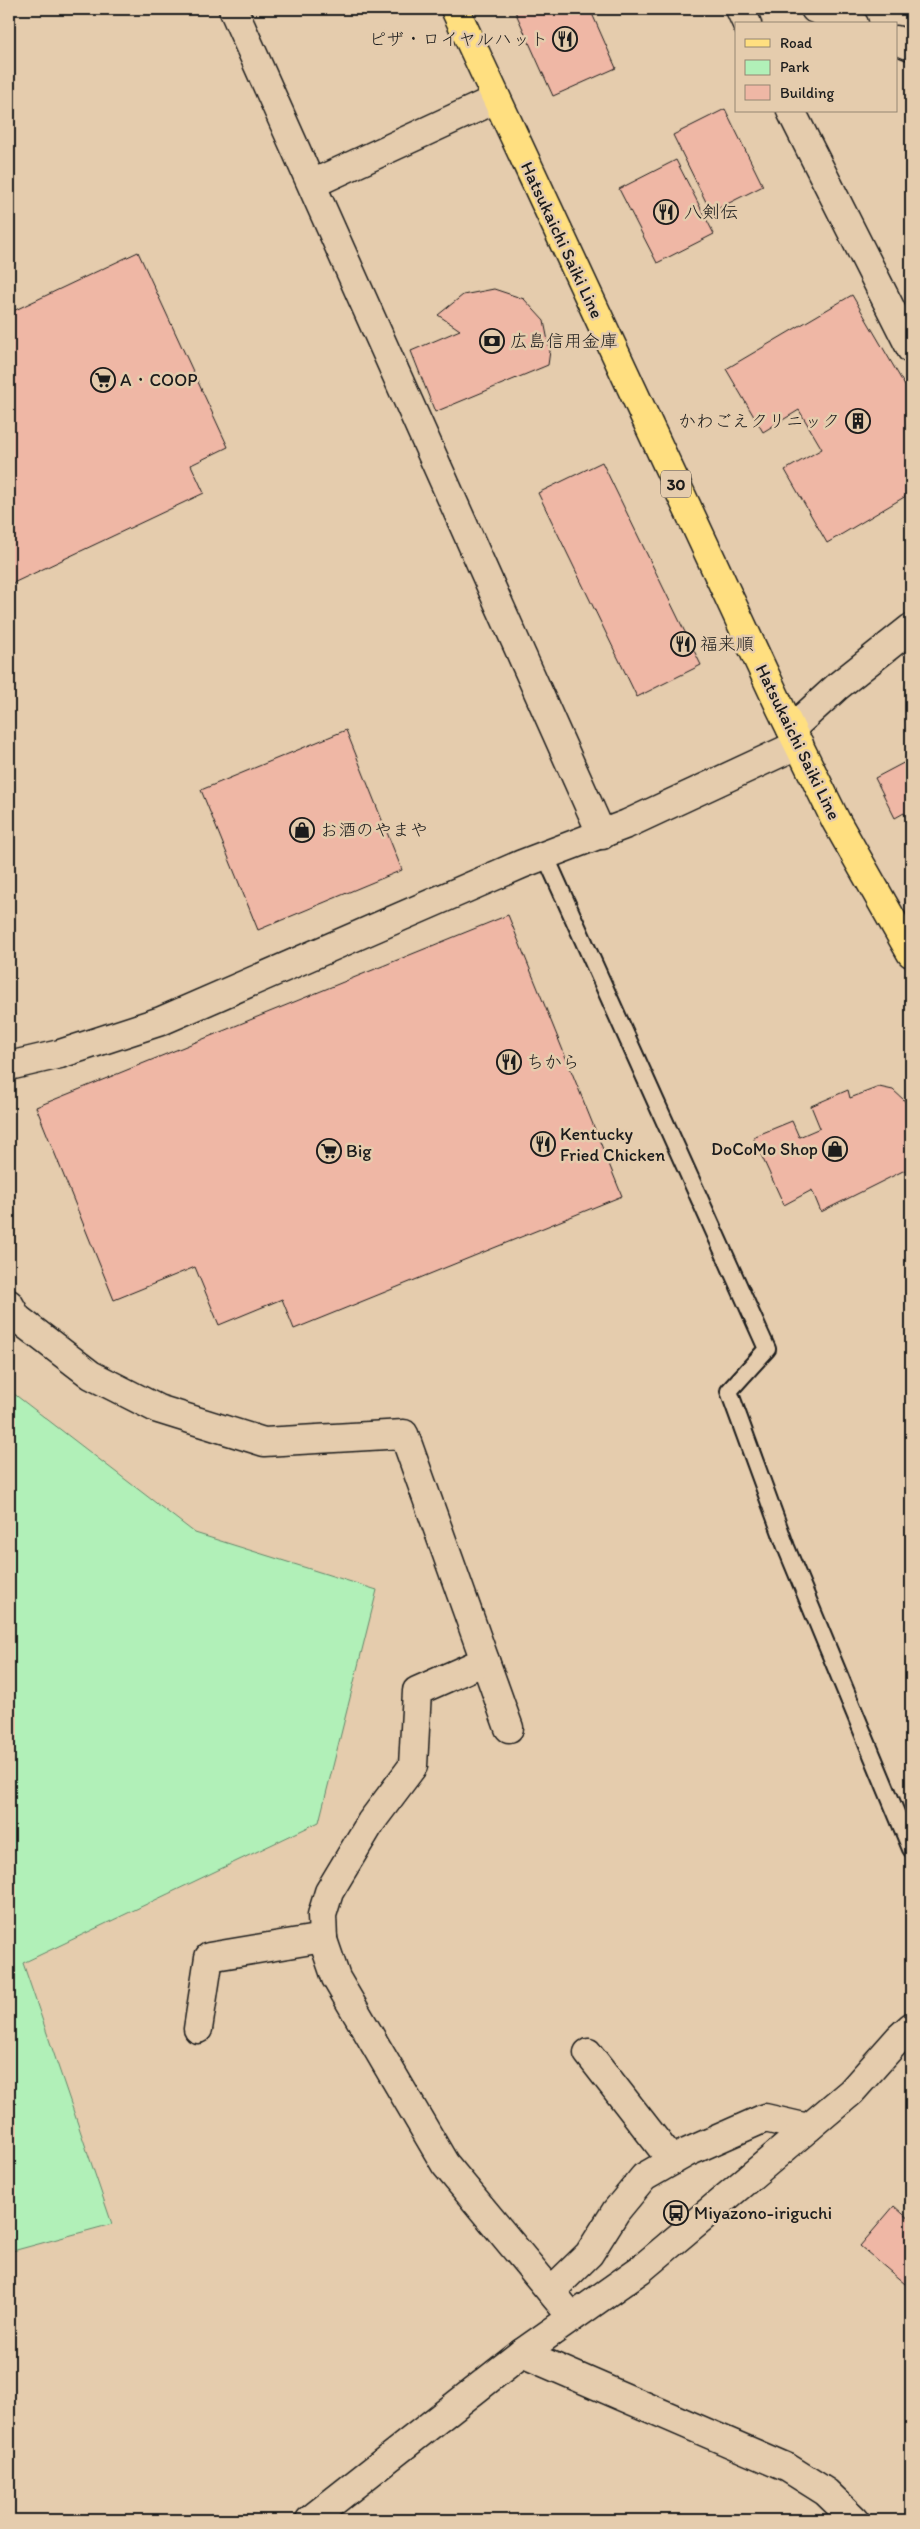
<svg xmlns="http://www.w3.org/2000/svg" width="920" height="2529" font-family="Itim,'Klee One',sans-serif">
<rect width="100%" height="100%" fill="#e5ccad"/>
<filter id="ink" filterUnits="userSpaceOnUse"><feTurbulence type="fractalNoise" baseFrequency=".02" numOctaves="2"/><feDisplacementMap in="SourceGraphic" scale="10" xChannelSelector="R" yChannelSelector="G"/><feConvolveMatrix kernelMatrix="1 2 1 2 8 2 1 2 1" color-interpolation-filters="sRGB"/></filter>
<g filter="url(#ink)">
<polygon fill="#b1f0b8" stroke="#66866a" points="9,1390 195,1533 377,1590 319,1822 23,1963 112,2224 9,2252"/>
<g fill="#efb7a5" stroke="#1c1c1c">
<polygon points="514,9 590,9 616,68 553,96"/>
<polygon points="725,109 763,186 711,212 673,135"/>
<polygon points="676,160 714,234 657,263 619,189"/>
<polygon points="138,252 228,447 191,465 204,493 9,585 9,313"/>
<polygon points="494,289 524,299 544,321 550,351 548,365 435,412 411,351 460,330 438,315 463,295"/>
<polygon points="852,295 911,396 911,493 827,543 785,470 822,449 799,410 763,432 726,369"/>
<polygon points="602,462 701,665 637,697 538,493"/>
<polygon points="346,730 402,870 258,930 201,790"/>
<polygon points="911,759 911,827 904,813 895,818 875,778"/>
<polygon points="508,915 622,1196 294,1329 282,1299 219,1325 195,1267 114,1300 36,1107"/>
<polygon points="879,1087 893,1090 904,1100 911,1112 911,1143 909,1147 911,1167 821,1212 812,1190 784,1205 753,1137 792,1121 799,1137 820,1128 811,1106 848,1090 850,1098"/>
<polygon points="894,2206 911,2221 911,2289 860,2246"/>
</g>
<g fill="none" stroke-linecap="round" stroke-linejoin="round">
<defs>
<polyline id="service" points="545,855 767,1349 729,1391 786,1547 911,1849"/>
<g id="minor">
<polyline points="233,9 602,835"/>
<polyline points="740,9 747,24"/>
<polyline points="815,9 854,24"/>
<polyline points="896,40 911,46"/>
<polyline points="791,111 911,349"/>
<polyline points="312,184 496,99"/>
<polyline points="791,729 838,686 911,628"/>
<polyline points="9,1304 17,1318 91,1375 158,1409 264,1442 404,1434 509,1728"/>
<polyline points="485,1661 417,1691 413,1766 371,1822 329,1892 322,1915 323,1940 336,1978 445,2164 572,2317"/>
<polyline points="198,2029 209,1957 323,1938"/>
<polyline points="588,2053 672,2161"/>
<polyline points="551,2291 589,2254 616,2211 644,2177 686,2153 765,2118 808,2128"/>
<polyline points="522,2353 788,2468 826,2492 855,2520"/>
</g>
<g id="tertiary">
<polyline points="9,1066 60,1054 161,1021 522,864 627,824 799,744"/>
<polyline points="310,2520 522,2353 641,2269 851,2092 899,2038 911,2027"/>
</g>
<polyline id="primary" points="455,9 781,709 836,821 911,953"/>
</defs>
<use href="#service" stroke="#1c1c1c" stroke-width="20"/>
<use href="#minor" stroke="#1c1c1c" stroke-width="31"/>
<use href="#tertiary" stroke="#1c1c1c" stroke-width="31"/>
<use href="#primary" stroke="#1c1c1c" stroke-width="31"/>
<use href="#service" stroke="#e5ccad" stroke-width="16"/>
<use href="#minor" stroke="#e5ccad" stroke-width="28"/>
<use href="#tertiary" stroke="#e5ccad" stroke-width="28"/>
<use href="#primary" stroke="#ffdf80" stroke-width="28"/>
<defs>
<polyline id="rail" points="910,9 911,9"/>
</defs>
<use href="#rail" stroke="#1c1c1c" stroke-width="5.5"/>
<use href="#rail" stroke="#e5ccad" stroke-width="4" stroke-dasharray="11" stroke-linecap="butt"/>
</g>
</g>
<defs>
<symbol id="restaurant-ring" viewBox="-11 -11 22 22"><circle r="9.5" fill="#e5ccad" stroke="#1c1c1c" stroke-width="1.5"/><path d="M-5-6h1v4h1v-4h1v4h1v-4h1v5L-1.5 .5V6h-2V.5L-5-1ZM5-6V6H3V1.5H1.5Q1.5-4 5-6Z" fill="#1c1c1c"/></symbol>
<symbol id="bank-ring" viewBox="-11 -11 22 22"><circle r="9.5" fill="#e5ccad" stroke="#1c1c1c" stroke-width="1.5"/><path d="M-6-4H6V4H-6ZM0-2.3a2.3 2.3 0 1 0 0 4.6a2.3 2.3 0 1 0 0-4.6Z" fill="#1c1c1c"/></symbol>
<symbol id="supermarket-ring" viewBox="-11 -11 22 22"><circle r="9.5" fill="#e5ccad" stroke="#1c1c1c" stroke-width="1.5"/><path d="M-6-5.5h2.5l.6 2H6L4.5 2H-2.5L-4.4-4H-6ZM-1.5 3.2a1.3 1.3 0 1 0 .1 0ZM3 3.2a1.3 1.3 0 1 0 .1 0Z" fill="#1c1c1c"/></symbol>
<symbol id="building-ring" viewBox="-11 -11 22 22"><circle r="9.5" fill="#e5ccad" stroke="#1c1c1c" stroke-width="1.5"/><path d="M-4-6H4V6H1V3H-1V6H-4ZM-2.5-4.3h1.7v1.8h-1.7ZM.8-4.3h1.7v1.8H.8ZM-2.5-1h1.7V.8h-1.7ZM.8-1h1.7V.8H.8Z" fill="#1c1c1c"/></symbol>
<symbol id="shop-ring" viewBox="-11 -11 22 22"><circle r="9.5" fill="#e5ccad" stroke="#1c1c1c" stroke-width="1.5"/><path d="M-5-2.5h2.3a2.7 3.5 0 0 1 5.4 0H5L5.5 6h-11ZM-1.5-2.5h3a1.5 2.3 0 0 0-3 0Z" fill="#1c1c1c"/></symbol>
<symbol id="bus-ring" viewBox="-11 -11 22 22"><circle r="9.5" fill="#e5ccad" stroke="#1c1c1c" stroke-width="1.5"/><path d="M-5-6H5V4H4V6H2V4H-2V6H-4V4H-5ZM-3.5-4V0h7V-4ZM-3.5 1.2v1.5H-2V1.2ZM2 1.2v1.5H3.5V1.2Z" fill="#1c1c1c"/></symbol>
</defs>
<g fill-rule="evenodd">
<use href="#restaurant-ring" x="551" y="25" width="28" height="28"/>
<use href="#restaurant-ring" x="652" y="198" width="28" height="28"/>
<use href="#bank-ring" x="478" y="327" width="28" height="28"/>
<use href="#supermarket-ring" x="89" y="366" width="28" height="28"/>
<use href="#building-ring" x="844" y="407" width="28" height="28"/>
<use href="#restaurant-ring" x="669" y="630" width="28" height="28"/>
<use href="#shop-ring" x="288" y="816" width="28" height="28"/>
<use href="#restaurant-ring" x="495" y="1048" width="28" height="28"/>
<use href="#restaurant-ring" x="529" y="1130" width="28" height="28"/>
<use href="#shop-ring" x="821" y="1135" width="28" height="28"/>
<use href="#supermarket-ring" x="315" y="1137" width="28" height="28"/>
<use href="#bus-ring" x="662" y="2199" width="28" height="28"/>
</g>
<g text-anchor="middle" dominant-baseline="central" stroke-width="5" stroke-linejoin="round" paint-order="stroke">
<rect fill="#e5ccad" stroke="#585148" stroke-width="1" x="661" y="470.5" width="30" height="27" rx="4"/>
<g font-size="16" font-weight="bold" fill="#1c1c1c">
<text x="676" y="484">30</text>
</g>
<g font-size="18" fill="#1c1c1c" stroke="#e5ccad" text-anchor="start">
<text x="548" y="39" text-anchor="end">ピザ・ロイヤルハット</text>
<text x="684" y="212">八剣伝</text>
<text x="510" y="341">広島信用金庫</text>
<text x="120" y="380">A・COOP</text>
<text x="840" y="421" text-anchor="end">かわごえクリニック</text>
<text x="700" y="644">福来順</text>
<text x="320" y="830">お酒のやまや</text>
<text x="526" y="1062">ちから</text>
<text x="560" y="1134">Kentucky<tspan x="560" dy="21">Fried Chicken</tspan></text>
<text x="818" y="1149" text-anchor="end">DoCoMo Shop</text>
<text x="346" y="1151">Big</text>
<text x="694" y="2213">Miyazono-iriguchi</text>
</g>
<g font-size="18" fill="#1c1c1c" stroke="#e5ccad">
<text transform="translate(562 240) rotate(65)">Hatsukaichi Saiki Line</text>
<text transform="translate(798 742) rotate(64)">Hatsukaichi Saiki Line</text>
</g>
</g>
<rect width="920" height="2529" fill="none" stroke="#e5ccad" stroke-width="30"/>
<rect x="15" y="15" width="890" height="2499" fill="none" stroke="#1c1c1c" stroke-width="2" filter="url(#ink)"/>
<rect x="735" y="22" width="162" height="90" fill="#e5ccad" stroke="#958673"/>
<rect x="745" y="39" width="25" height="8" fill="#ffdf80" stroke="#958673"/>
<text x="780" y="48" font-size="15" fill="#1c1c1c">Road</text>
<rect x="745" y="60" width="25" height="15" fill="#b1f0b8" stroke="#958673"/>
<text x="780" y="72" font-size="15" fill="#1c1c1c">Park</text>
<rect x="745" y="85" width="25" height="15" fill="#efb7a5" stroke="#958673"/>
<text x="780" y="98" font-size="15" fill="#1c1c1c">Building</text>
</svg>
